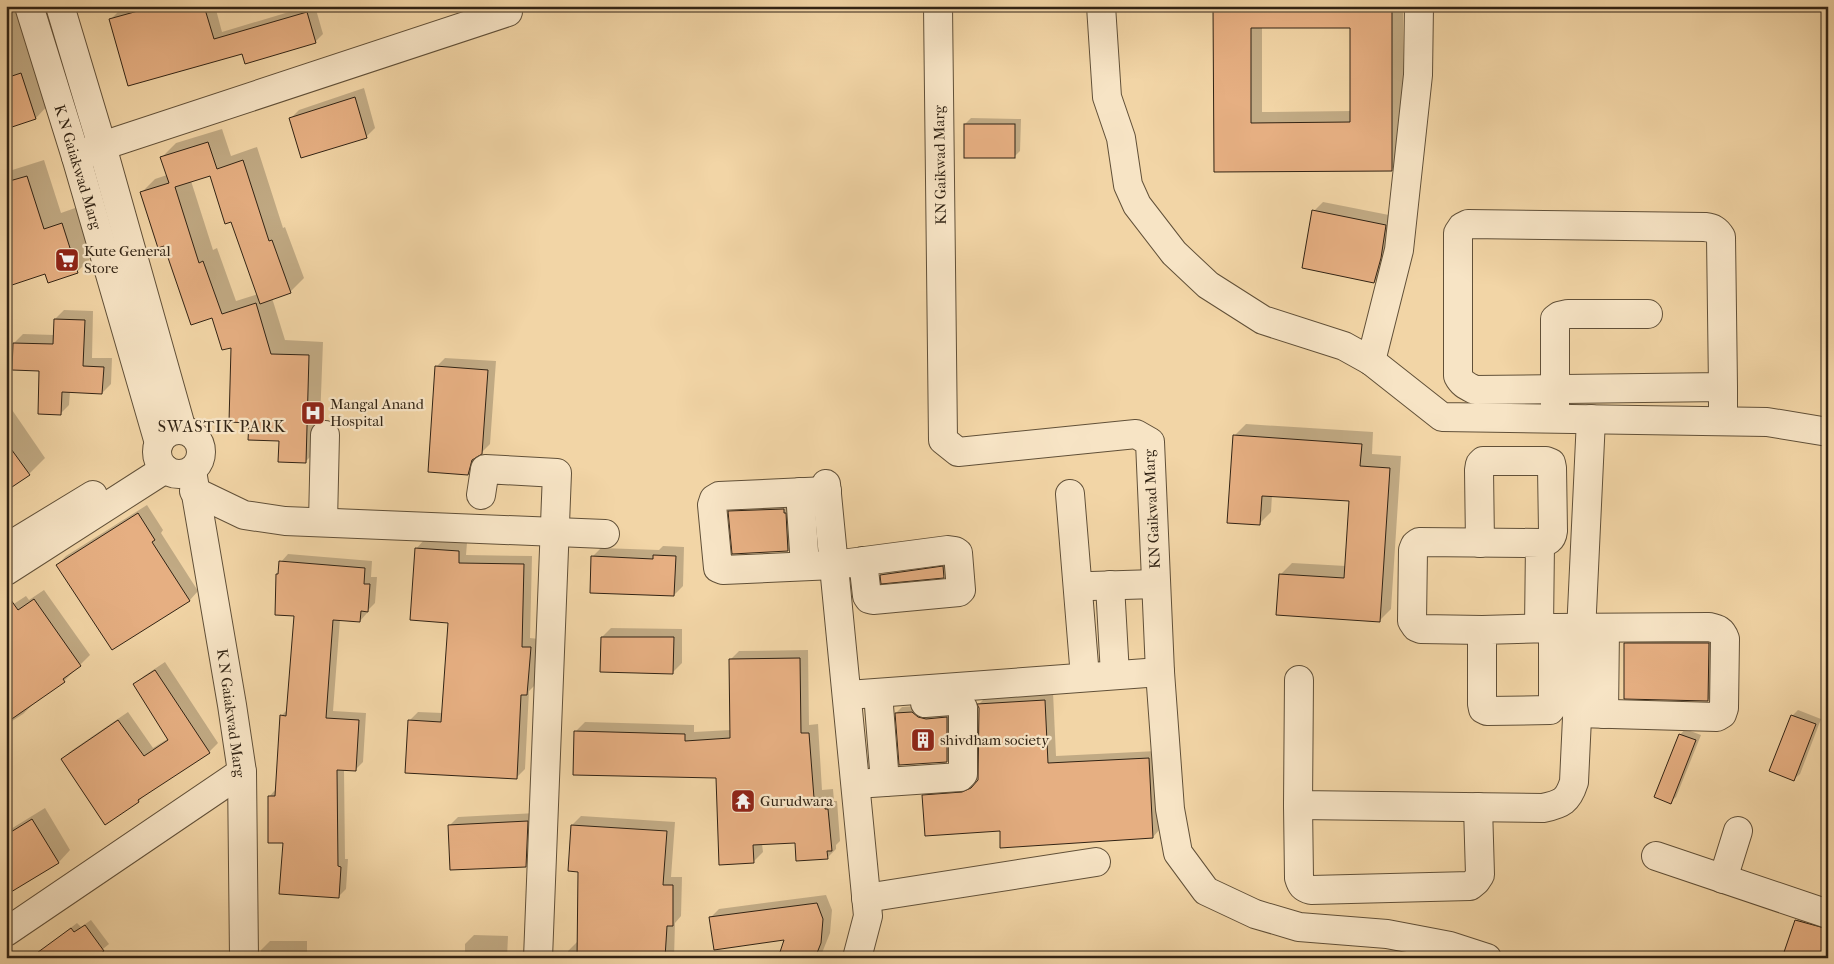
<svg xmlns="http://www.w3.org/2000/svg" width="1834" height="964" font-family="'IM FELL French Canon',serif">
<rect width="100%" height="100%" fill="#f2d5a6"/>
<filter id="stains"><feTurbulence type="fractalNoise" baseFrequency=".004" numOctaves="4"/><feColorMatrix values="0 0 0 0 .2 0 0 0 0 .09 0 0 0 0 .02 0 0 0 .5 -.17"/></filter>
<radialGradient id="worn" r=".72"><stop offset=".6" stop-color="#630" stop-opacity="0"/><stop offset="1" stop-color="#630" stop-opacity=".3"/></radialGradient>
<g fill="#0003" fill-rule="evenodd">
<polygon points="6,6 22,6 52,101 36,118 6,127"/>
<polygon points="138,6 215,6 222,32 309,6 315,6 323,34 315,42 243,52 110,20 118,12"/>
<path d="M1214,6H1403V158L1391,170L1215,171ZM1351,26L1352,111L1262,112V27Z"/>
<polygon points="364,88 375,128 366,137 290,119 299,110"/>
<polygon points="971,118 1021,119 1020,151 1014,157 965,124"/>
<path d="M222,129L231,156L257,147L283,228L285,227L304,278L290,292L272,298L285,340L323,342L319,448L305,462L280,440L251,422L233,346L164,245L141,193L155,179L167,175L162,157L176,143ZM211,175L232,221L258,294L236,301L217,248L213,250L191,181Z"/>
<polygon points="44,160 61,213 78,207 94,255 77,272 46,273 6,286 6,172"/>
<polygon points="1323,202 1394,216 1383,273 1374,282 1314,211"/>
<polygon points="64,310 93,311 92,358 112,358 111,384 102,393 70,391 69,405 60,414 40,370 14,343 23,334 54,335 55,319"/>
<polygon points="445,358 496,361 490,444 480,454 477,465 468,474 436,367"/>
<polygon points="6,401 45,458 29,474 6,490"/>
<polygon points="1246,424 1373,432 1372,454 1401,456 1391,609 1379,621 1280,575 1292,563 1346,566 1351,500 1272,495 1271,512 1259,524 1234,436"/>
<polygon points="792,500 797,541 788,550 730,512 739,503"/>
<polygon points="147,505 163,530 161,533 198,591 190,600 112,649 57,565 66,556"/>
<polygon points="424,540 467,543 466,555 532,556 530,638 539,639 535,685 529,691 525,769 516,778 409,721 418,712 443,713 449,622 416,549"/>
<polygon points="663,546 684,547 683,586 674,595 592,557 601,548 659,550"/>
<polygon points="288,554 372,561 371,577 377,577 375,603 368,610 367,613 360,621 340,619 333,711 366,713 363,762 355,770 344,769 345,859 348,859 346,889 338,897 285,842 269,797 276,789 281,716 288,709 295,615 277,575 280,572 281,562"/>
<polygon points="952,558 953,567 944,576 882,575 891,566"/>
<polygon points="44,590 90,655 64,681 33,704 23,714 6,725 6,609 26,596 29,600"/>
<polygon points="611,628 682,629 682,663 673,672 602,637"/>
<polygon points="1634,635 1718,635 1717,691 1708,700 1625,644"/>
<polygon points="808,650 809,725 818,724 822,790 833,789 834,801 837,801 840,841 836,845 836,849 827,858 796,842 762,844 763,852 754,861 717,777 576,731 585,722 694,725 694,732 731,730 730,660 739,651"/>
<polygon points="165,662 218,743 209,752 147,792 139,801 62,759 71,751 128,712 153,748 169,738 135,685 144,676"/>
<polygon points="1053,692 1056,756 1157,751 1161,828 1153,837 1001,830 924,796 932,787 971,784 979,780 979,704 987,696"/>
<polygon points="918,706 953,712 953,755 947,761 896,713 902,707"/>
<polygon points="1798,710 1821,719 1800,774 1794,779 1792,716"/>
<polygon points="1685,729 1701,735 1676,797 1670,802 1680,735"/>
<polygon points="45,808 70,850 59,862 6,894 6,832"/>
<polygon points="536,813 534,856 525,865 449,826 458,817"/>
<polygon points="581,816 675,822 671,877 682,877 681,916 675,923 674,958 568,958 568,951 577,942 579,870 572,825"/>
<polygon points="826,895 832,910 830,933 820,958 780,958 785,938 710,918 719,909"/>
<polygon points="1805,911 1828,919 1828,958 1783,958 1797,920"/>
<polygon points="91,920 109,944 92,958 30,958 42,950 77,923 81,927"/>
<polygon points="474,935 508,936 507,958 465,958 465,944"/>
<polygon points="270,941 307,941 307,958 260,958 261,950"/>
</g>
<g fill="#e6af82" stroke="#312314" fill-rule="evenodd">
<polygon points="156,6 204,6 214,39 307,12 316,43 245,64 242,54 128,86 109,19"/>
<path d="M1213,6H1392V171L1214,172ZM1251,28H1350V122L1251,123Z"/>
<polygon points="21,73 36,119 6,129 6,78"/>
<polygon points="355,97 367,138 301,158 289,118"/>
<rect x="964" y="124" width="51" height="34"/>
<polygon points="208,142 217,169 243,160 269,241 272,240 291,293 260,304 231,222 225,224 210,176 175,187 199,263 203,261 222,314 256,303 271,354 309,355 306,463 278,462 279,441 248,440 249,423 229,422 231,348 222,350 212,318 191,325 164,246 158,248 140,192 169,183 160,157"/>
<polygon points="27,176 44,229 62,223 78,273 48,283 45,274 6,287 6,182"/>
<polygon points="1312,210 1386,225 1381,258 1374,283 1302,268"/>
<polygon points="54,319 85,320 83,366 104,367 102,394 62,392 61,415 38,414 39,371 12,370 13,343 53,344"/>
<polygon points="435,366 488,370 482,454 472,460 468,475 428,472"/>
<polygon points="1233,435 1362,444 1360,466 1390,468 1380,622 1276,615 1279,574 1344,578 1349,501 1262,496 1260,525 1227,523"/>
<polygon points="6,442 30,475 6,491"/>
<polygon points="784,509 784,513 786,513 788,551 732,554 728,511"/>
<polygon points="138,513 155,540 152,542 190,601 112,650 56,565"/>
<polygon points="415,548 459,551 459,563 524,564 522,647 531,647 527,695 521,695 517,779 405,773 408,720 441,722 448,623 410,620"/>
<polygon points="653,555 676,556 674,596 590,593 591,556 653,559"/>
<polygon points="279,561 365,568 364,584 370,584 368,612 361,611 360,622 333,620 326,718 359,720 356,771 337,770 338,866 341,867 339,898 279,894 283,843 268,843 268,796 275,796 280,715 286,716 294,616 275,615 276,574 278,574"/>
<polygon points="943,566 944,578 881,584 880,575"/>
<polygon points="6,593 18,610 34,599 81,666 63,679 65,682 6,723"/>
<polygon points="601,637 674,637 673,674 600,672"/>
<polygon points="1624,643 1709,643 1708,701 1624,699"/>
<polygon points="800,658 801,733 809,733 814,798 824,798 825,809 828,809 832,851 827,851 828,859 796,861 795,843 753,845 754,863 719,865 716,778 573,775 574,731 685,734 685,741 730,738 729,659"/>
<polygon points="155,670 210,753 138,800 139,802 105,825 61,759 118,720 144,756 168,740 133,684"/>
<polygon points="1045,700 1048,763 1149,758 1153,838 1000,848 1000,831 925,836 922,795 962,792 971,788 978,780 979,708 977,704"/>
<polygon points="912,712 918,717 926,719 947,717 947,762 899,765 895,713"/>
<polygon points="1791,715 1816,724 1794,781 1769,771"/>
<polygon points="1679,734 1696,740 1671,804 1654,797"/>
<polygon points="32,819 59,863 6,895 6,835"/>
<polygon points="528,821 526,867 450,870 448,825"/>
<polygon points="571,825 667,831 663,885 673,885 673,926 667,926 665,958 577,958 578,872 568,871"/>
<polygon points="817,903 823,919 821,943 815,958 778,958 784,940 714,950 709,917"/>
<polygon points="1795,920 1828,929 1828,958 1782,958"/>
<polygon points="85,925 104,951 94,958 30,958 71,928 74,932"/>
</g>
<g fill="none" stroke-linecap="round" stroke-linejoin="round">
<defs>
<g id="minor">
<polyline points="29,6 76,157 159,443"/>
<polyline points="60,6 102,146 182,430"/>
<polyline points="938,6 943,440 958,452 1136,434 1150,442 1160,672 1170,809 1178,853 1206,891 1255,914 1299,927 1387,934 1450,946 1487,958"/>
<polyline points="1101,6 1107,97 1121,138 1128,185 1137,205 1174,253 1208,285 1263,320 1344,346 1371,361 1442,417 1767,422 1828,432"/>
<polyline points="76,157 102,146 508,12"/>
<polyline points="1371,361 1399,250 1418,75 1419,6"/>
<path d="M1723,387L1475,390C1467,386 1462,384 1458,376V233L1462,227L1468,224L1705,227C1713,228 1717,230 1721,237L1723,387V421"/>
<polyline points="1555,408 1555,319 1559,316 1568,314 1648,314"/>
<circle cx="179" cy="452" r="22"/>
<polyline points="192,471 232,705 242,772 244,958"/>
<polyline points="826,484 868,916 857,958"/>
<polyline points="194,491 244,515 285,521 605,534"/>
<polyline points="827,491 719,496 714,499 712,505 718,568 723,570 834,565 948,550 955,551 958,553 961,590 959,592 873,600 869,599 867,596 863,561"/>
<polyline points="800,492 805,566"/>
<polyline points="1070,494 1085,677"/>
<polyline points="481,495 485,469 557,473 538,958"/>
<polyline points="323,522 325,435"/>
<path d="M1480,543L1479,470L1480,464L1483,461H1546L1551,463L1552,468L1553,531C1552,540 1548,541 1540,543"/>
<polyline points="6,548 93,495"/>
<polyline points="6,571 165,469"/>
<polyline points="1110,585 1115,675"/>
<polyline points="1091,586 1156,584"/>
<path d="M1553,628L1709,627C1718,629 1722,630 1725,639L1724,708L1722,714L1717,717L1577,713"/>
<polygon points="1553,628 1553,706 1550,710 1487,711 1483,709 1482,704 1482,630"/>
<polyline points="1482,630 1421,629 1416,627 1412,621 1413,550 1415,545 1419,542 1540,543 1539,628"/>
<path d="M1299,680L1298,805L1543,808C1562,804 1568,801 1574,782L1591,419"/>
<polyline points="848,695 1160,672"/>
<polyline points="879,706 885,782"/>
<polyline points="1604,714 1605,628"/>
<polyline points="856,784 960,777 963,774 963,708 958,702 951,701 925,703"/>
<path d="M1298,805L1299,878C1301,885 1303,888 1311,890L1470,886L1476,881L1480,875L1478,807"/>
<polyline points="1656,856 1828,914"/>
<polyline points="1723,879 1738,831"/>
<polyline points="866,898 1096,862"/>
<polyline points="6,932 242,772"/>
</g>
</defs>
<use href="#minor" stroke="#615038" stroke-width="30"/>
<use href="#minor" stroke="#f7e4c5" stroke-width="28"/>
</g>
<defs>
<symbol id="supermarket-square" viewBox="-11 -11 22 22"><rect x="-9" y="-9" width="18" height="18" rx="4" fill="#8f2418" stroke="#f7e4c5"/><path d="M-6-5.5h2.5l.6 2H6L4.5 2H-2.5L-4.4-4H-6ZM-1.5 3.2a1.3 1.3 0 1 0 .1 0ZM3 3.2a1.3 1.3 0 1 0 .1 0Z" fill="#fff"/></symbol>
<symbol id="hospital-square" viewBox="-11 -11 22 22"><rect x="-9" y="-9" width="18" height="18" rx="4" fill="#8f2418" stroke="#f7e4c5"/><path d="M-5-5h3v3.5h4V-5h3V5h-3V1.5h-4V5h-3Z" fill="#fff"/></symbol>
<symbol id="building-square" viewBox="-11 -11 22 22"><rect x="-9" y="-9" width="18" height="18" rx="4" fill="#8f2418" stroke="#f7e4c5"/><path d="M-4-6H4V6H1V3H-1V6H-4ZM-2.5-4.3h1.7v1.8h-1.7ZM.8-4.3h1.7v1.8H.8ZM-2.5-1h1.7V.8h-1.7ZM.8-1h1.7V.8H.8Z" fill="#fff"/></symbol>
<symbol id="temple-square" viewBox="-11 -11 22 22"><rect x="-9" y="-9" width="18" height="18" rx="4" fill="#8f2418" stroke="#f7e4c5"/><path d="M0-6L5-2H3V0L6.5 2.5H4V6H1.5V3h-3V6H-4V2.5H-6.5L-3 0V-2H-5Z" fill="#fff"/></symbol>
</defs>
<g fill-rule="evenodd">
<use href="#supermarket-square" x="53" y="246" width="28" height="28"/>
<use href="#hospital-square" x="299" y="399" width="28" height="28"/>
<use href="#building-square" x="909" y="726" width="28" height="28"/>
<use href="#temple-square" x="729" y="787" width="28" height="28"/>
</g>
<g text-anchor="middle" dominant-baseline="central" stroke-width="4.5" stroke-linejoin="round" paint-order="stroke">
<g font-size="15" fill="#312314" stroke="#f7e4c5">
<text transform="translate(940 165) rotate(-91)">KN Gaikwad Marg</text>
<text transform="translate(78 167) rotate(73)">K N Gaiakwad Marg</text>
<text transform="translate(1152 509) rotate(-93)">KN Gaikwad Marg</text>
<text transform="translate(231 713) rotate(82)">K N Gaiakwad Marg</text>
</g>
<g font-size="15" fill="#312314" stroke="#f7e4c5" text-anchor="start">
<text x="84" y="251">Kute General<tspan x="84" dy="17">Store</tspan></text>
<text x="330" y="404">Mangal Anand<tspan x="330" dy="17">Hospital</tspan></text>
<text x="940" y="740">shivdham society</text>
<text x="760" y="801">Gurudwara</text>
</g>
<g font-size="16" letter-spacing="1" fill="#312314" stroke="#f7e4c5">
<text x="222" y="426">SWASTIK PARK</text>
</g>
</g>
<rect width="1834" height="964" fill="none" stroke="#f2d5a6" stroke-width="25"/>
<rect x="8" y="8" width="1819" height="949" fill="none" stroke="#312314" stroke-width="2.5"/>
<rect x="12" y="12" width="1809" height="939" fill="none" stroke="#312314"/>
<rect width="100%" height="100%" filter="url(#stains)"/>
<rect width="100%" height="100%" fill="url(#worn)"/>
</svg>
